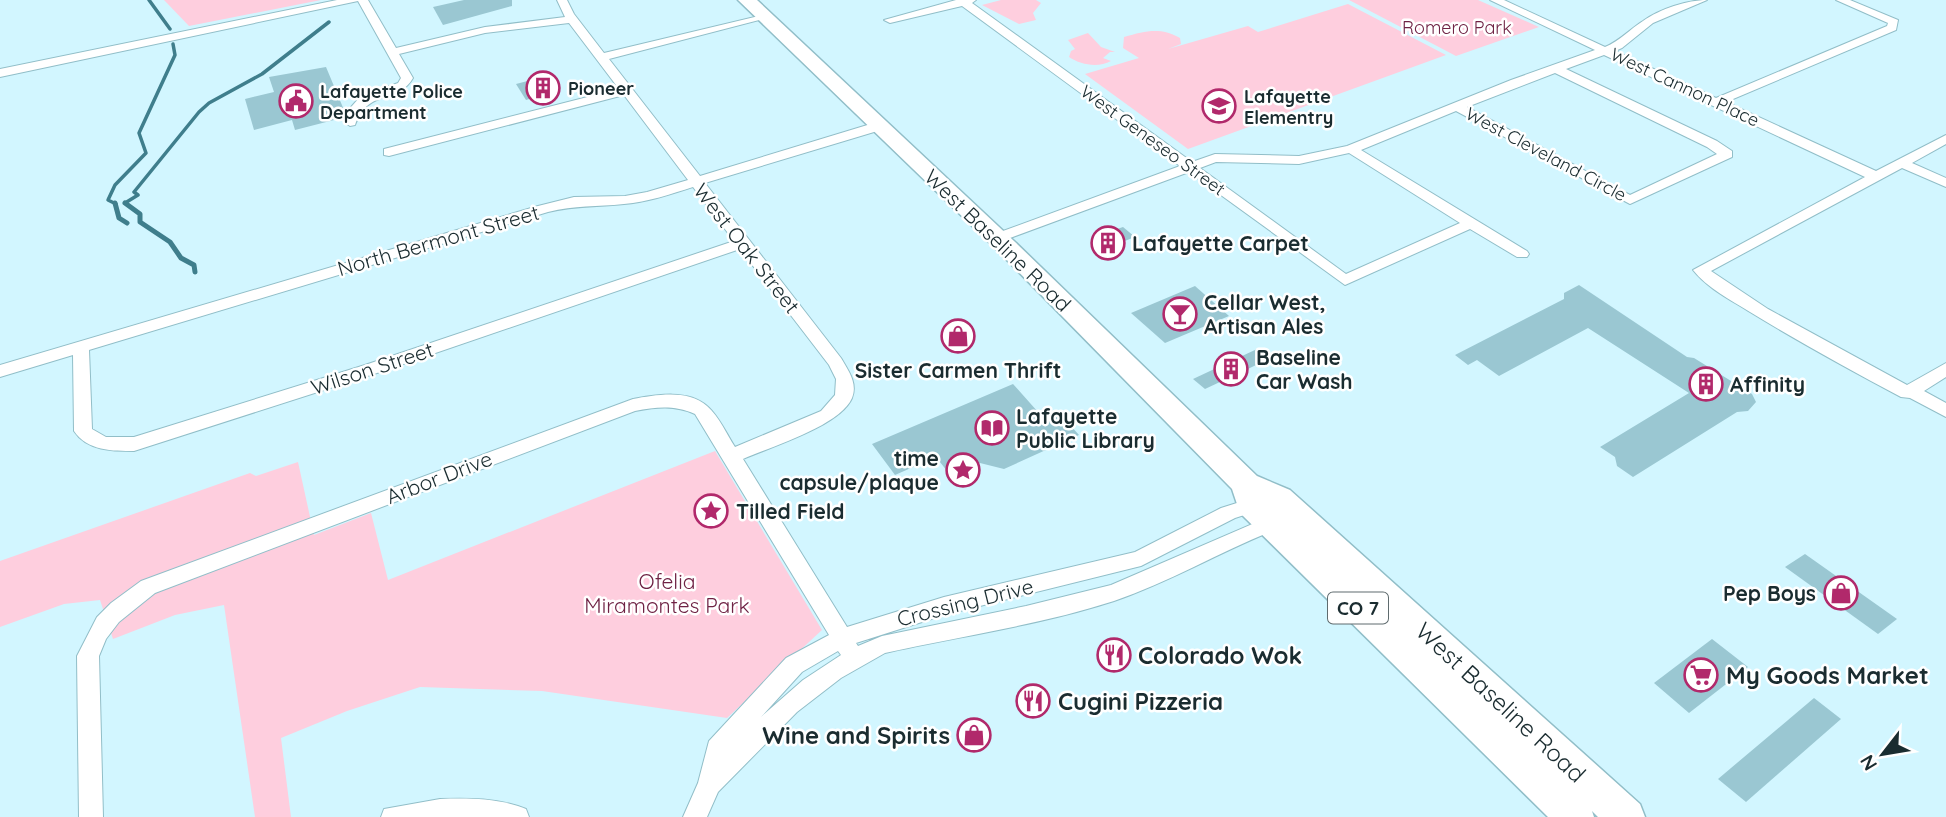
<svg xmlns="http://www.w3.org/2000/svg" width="1946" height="817" font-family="Quicksand,sans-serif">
<rect width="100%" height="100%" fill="#d2f6ff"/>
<g fill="#fecede">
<polygon points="164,0 321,0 189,26"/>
<polygon points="1001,0 1036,0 1041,3 1033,13 1036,20 1019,24 982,5"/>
<polygon points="1349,0 1478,0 1539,27 1456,56"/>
<path d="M1348,4L1446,55L1188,149L1085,74L1139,58L1123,48L1124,37C1146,31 1160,27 1180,38L1181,44L1168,49L1248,26L1258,32Z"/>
<path d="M1088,33L1101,47L1115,52H1110L1103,58L1111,61C1098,68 1081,65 1069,57L1071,51L1075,49L1068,40Z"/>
<polygon points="715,451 822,630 727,718 542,691 420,687 347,711 281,738 291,817 255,817 224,605 175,615 113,639 100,600 64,604 0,627 0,561 250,473 256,476 298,462 314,535 371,513 388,580"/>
</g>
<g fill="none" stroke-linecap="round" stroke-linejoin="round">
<g stroke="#3f7e8c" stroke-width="3.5">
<polyline points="149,0 170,29"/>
<polyline points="116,204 108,200 115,185 146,153 139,133 175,55 173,44"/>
<polyline points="127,204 125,203 138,195 134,192 199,112 209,103 262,74 329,22"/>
</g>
<g stroke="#3f7e8c" stroke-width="5">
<polyline points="115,203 119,218 127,223"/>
<polyline points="125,203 140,214 140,222 170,242 181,258 194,265 195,272"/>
</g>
</g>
<g fill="#9ac7d2">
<polygon points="464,0 512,0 512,6 443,25 433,7"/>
<polygon points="326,67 344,110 331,114 334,120 295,130 292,120 254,130 245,99 274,92 269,77"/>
<polygon points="539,78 541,81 544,80 553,92 526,100 516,84"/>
<polygon points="1123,227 1135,237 1104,249 1091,238"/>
<polygon points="1579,285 1687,357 1694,358 1752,394 1756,402 1748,411 1737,412 1633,477 1617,466 1615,457 1600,447 1689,393 1588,328 1499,376 1477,360 1468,365 1455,355 1564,299 1564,293"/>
<polygon points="1195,286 1229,316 1165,343 1131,313"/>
<polygon points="1257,349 1269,359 1205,389 1193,379"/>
<polygon points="1013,384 1046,421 1060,414 1079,435 1004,469 980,463 951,476 936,457 895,475 872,444"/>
<polygon points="1805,554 1897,619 1878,634 1785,567"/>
<polygon points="1712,639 1748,667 1689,713 1654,683"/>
<polygon points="1814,698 1841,719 1746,802 1718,779"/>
</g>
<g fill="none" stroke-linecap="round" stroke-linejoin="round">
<defs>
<g id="minor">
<path d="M337,0H368L396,48L485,27L565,17L557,0H567L574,14L604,53L767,14V18L609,59L700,176L874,123H884V129L705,183L841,358C848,370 858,383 852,398C840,426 770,447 743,459L847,627L944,597L1135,552L1221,508L1259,496L1266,498L1269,503L1266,508L1235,518L1141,566L944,615L856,643L858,646L882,636L1026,606L1111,585L1278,513L1285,516L1288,521L1285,526C1226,548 1173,581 1114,601C1040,625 961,636 885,653L841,678L797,712L718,792L707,817H683L698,783L709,741L786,658L829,635L695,414C674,405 657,407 635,411L155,593L119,622L106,639L99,656L103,817H79L77,656L97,617L111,603L141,581L633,399C656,395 688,389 707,406C719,416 727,435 735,447L821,411L835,395L836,379L829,365L740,249L377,373L134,451C113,451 87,451 74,431L73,355L0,377V365L538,206L574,197L625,196L647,192L688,180L624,95L389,156L384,155V149L619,89L569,23L485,33L399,54L413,78C398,104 368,88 355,125L350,126L344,122V115L360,97L398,83L401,78L358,1L0,77V69ZM693,187L734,241L365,365L134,437H106L92,429L89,350L548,212C575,205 597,207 624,204C648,202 671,194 693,187ZM838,651L841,655L803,680L761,717L802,672Z"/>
<path d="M956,0H976L972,3L1192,162L1215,154L1299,156L1347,146L1511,80L1595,50L1490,0H1504L1605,47C1620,41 1630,29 1643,21C1660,9 1687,0 1707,0L1653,23L1622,48L1615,51L1716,98L1887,26L1888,23L1836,0H1850L1898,20L1896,30L1726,102L1876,171L1946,135V144L1912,163L1946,178V187L1902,168L1711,271L1768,309L1907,385L1946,363V377L1924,391L1946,403V417L1910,398L1901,397C1850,370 1799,342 1750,312C1731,300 1707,288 1693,270L1865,177L1604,55L1566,69L1717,141L1732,151V157L1630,204L1456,111L1361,150L1527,251L1529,254L1527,257H1517L1470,229L1345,285L1189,172L1002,241H992L990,238L992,235L1180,166L962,6L890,23L884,20ZM1555,73L1707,147L1717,154L1630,195L1467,107ZM1349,153L1460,223L1346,274L1200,168L1216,162L1299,164Z"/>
<path d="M440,799C468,798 499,798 526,809L529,817H381L384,809Z"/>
</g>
<polygon id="primary" points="738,0 757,0 1014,241 1257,476 1290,490 1640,804 1645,817 1598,817 1592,811 1594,817 1548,817 1240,513 1232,489 998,251"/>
</defs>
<use href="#minor" stroke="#91bec8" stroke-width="2"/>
<use href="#primary" stroke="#91bec8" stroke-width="3"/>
<use href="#minor" fill="#fff" fill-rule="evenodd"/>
<use href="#primary" fill="#fff" fill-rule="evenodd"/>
</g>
<defs>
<symbol id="building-ring" viewBox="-11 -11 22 22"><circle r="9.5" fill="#fff" stroke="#b1296b" stroke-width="1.5"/><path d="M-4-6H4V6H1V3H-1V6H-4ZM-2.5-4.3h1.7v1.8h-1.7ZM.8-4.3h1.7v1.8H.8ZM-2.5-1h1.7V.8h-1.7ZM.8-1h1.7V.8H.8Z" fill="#b1296b"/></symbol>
<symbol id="civic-ring" viewBox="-11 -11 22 22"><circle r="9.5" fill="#fff" stroke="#b1296b" stroke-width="1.5"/><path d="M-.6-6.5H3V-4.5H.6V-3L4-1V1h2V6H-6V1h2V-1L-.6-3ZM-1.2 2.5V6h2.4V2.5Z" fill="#b1296b"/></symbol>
<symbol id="school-ring" viewBox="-11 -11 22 22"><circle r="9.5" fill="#fff" stroke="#b1296b" stroke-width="1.5"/><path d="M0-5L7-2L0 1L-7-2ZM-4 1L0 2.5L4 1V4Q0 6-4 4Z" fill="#b1296b"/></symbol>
<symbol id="bar-ring" viewBox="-11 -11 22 22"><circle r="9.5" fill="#fff" stroke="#b1296b" stroke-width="1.5"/><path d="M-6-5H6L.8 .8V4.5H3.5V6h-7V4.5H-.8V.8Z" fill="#b1296b"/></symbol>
<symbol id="shop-ring" viewBox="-11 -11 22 22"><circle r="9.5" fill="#fff" stroke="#b1296b" stroke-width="1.5"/><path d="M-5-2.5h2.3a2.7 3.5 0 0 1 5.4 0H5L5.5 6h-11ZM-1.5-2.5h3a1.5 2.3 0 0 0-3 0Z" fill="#b1296b"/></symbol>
<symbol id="library-ring" viewBox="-11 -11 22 22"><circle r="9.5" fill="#fff" stroke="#b1296b" stroke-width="1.5"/><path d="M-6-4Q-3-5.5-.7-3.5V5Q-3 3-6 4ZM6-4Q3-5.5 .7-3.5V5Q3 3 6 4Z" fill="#b1296b"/></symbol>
<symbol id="sight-ring" viewBox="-11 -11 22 22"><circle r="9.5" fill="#fff" stroke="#b1296b" stroke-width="1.5"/><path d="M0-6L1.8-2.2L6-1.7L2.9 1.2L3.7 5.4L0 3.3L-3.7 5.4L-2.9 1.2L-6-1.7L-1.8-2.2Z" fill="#b1296b"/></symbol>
<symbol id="restaurant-ring" viewBox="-11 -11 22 22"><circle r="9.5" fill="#fff" stroke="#b1296b" stroke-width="1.5"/><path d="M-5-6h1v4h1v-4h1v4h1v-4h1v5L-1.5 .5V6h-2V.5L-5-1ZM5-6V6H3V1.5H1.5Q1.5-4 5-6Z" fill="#b1296b"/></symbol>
<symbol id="supermarket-ring" viewBox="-11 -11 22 22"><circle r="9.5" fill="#fff" stroke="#b1296b" stroke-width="1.5"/><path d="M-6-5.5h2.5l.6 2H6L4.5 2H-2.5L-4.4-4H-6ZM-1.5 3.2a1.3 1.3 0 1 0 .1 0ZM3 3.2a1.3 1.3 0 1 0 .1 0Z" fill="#b1296b"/></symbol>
</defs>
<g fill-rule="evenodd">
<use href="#building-ring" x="524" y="69" width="38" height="38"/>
<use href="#civic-ring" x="277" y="82" width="38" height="38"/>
<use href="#school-ring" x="1200" y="87" width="38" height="38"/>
<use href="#building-ring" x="1089" y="224" width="38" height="38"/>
<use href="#bar-ring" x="1161" y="295" width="38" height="38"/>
<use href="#shop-ring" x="939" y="317" width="38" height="38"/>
<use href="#building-ring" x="1212" y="350" width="38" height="38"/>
<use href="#building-ring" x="1687" y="365" width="38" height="38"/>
<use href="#library-ring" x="973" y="409" width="38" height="38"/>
<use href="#sight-ring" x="944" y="451" width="38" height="38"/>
<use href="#sight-ring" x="692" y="492" width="38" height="38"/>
<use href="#shop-ring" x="1822" y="574" width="38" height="38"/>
<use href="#restaurant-ring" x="1095" y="636" width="38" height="38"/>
<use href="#supermarket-ring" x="1682" y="656" width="38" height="38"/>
<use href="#restaurant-ring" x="1014" y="682" width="38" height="38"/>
<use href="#shop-ring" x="955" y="716" width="38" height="38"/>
</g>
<g text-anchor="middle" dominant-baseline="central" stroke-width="5" stroke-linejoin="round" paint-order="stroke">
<g font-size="18" fill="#6f2244" stroke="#fff">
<text x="1457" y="27">Romero Park</text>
</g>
<g font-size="18" fill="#1a2c30" stroke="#fff">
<text transform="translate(1685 87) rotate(25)">West Cannon Place</text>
<text transform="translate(1153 140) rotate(36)">West Geneseo Street</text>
<text transform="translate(1546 154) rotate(28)">West Cleveland Circle</text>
</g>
<g font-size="18" font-weight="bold" fill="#1a2c30" stroke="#fff" text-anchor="start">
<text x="568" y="88">Pioneer</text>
<text x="320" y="91">Lafayette Police<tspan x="320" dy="21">Department</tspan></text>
<text x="1244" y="96">Lafayette<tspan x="1244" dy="21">Elementry</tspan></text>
</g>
<rect fill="#fff" stroke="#5f6b6e" stroke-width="2" x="1328" y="592.5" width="60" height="31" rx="5"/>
<g font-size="19" font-weight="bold" fill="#1a2c30">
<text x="1358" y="608">CO 7</text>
</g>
<g font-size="21" fill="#1a2c30" stroke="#fff">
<text transform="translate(438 240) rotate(-16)">North Bermont Street</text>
<text transform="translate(998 240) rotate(44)">West Baseline Road</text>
<text transform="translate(747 248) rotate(52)">West Oak Street</text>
<text transform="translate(372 368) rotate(-18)">Wilson Street</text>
<text transform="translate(439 477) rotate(-21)">Arbor Drive</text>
<text transform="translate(965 602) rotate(-14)">Crossing Drive</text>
</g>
<g font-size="21" font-weight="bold" fill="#1a2c30" stroke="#fff" text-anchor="start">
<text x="1132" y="243">Lafayette Carpet</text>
<text x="1204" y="302">Cellar West,<tspan x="1204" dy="24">Artisan Ales</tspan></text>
<text x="1256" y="357">Baseline<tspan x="1256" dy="24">Car Wash</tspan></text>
<text x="958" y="370" text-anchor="middle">Sister Carmen Thrift</text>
<text x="1730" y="384">Affinity</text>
<text x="1016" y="416">Lafayette<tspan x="1016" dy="24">Public Library</tspan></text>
<text x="939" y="458" text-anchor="end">time<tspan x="939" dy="24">capsule/plaque</tspan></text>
<text x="736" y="511">Tilled Field</text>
<text x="1816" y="593" text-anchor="end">Pep Boys</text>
</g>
<g font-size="21" fill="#6f2244" stroke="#fff">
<text x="667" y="581">Ofelia<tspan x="667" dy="24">Miramontes Park</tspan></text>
</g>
<g font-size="24" font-weight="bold" fill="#1a2c30" stroke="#fff" text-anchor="start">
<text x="1138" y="655">Colorado Wok</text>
<text x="1726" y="675">My Goods Market</text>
<text x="1058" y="701">Cugini Pizzeria</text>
<text x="950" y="735" text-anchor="end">Wine and Spirits</text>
</g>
<g font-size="24" fill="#1a2c30" stroke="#fff">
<text transform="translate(1501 702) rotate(43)">West Baseline Road</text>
</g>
</g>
<g transform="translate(1883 754) rotate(239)" stroke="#ffffff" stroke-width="5" paint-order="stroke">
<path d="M0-5L12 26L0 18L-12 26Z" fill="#1a2c30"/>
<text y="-10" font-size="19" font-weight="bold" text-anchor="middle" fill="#1a2c30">N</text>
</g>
</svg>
